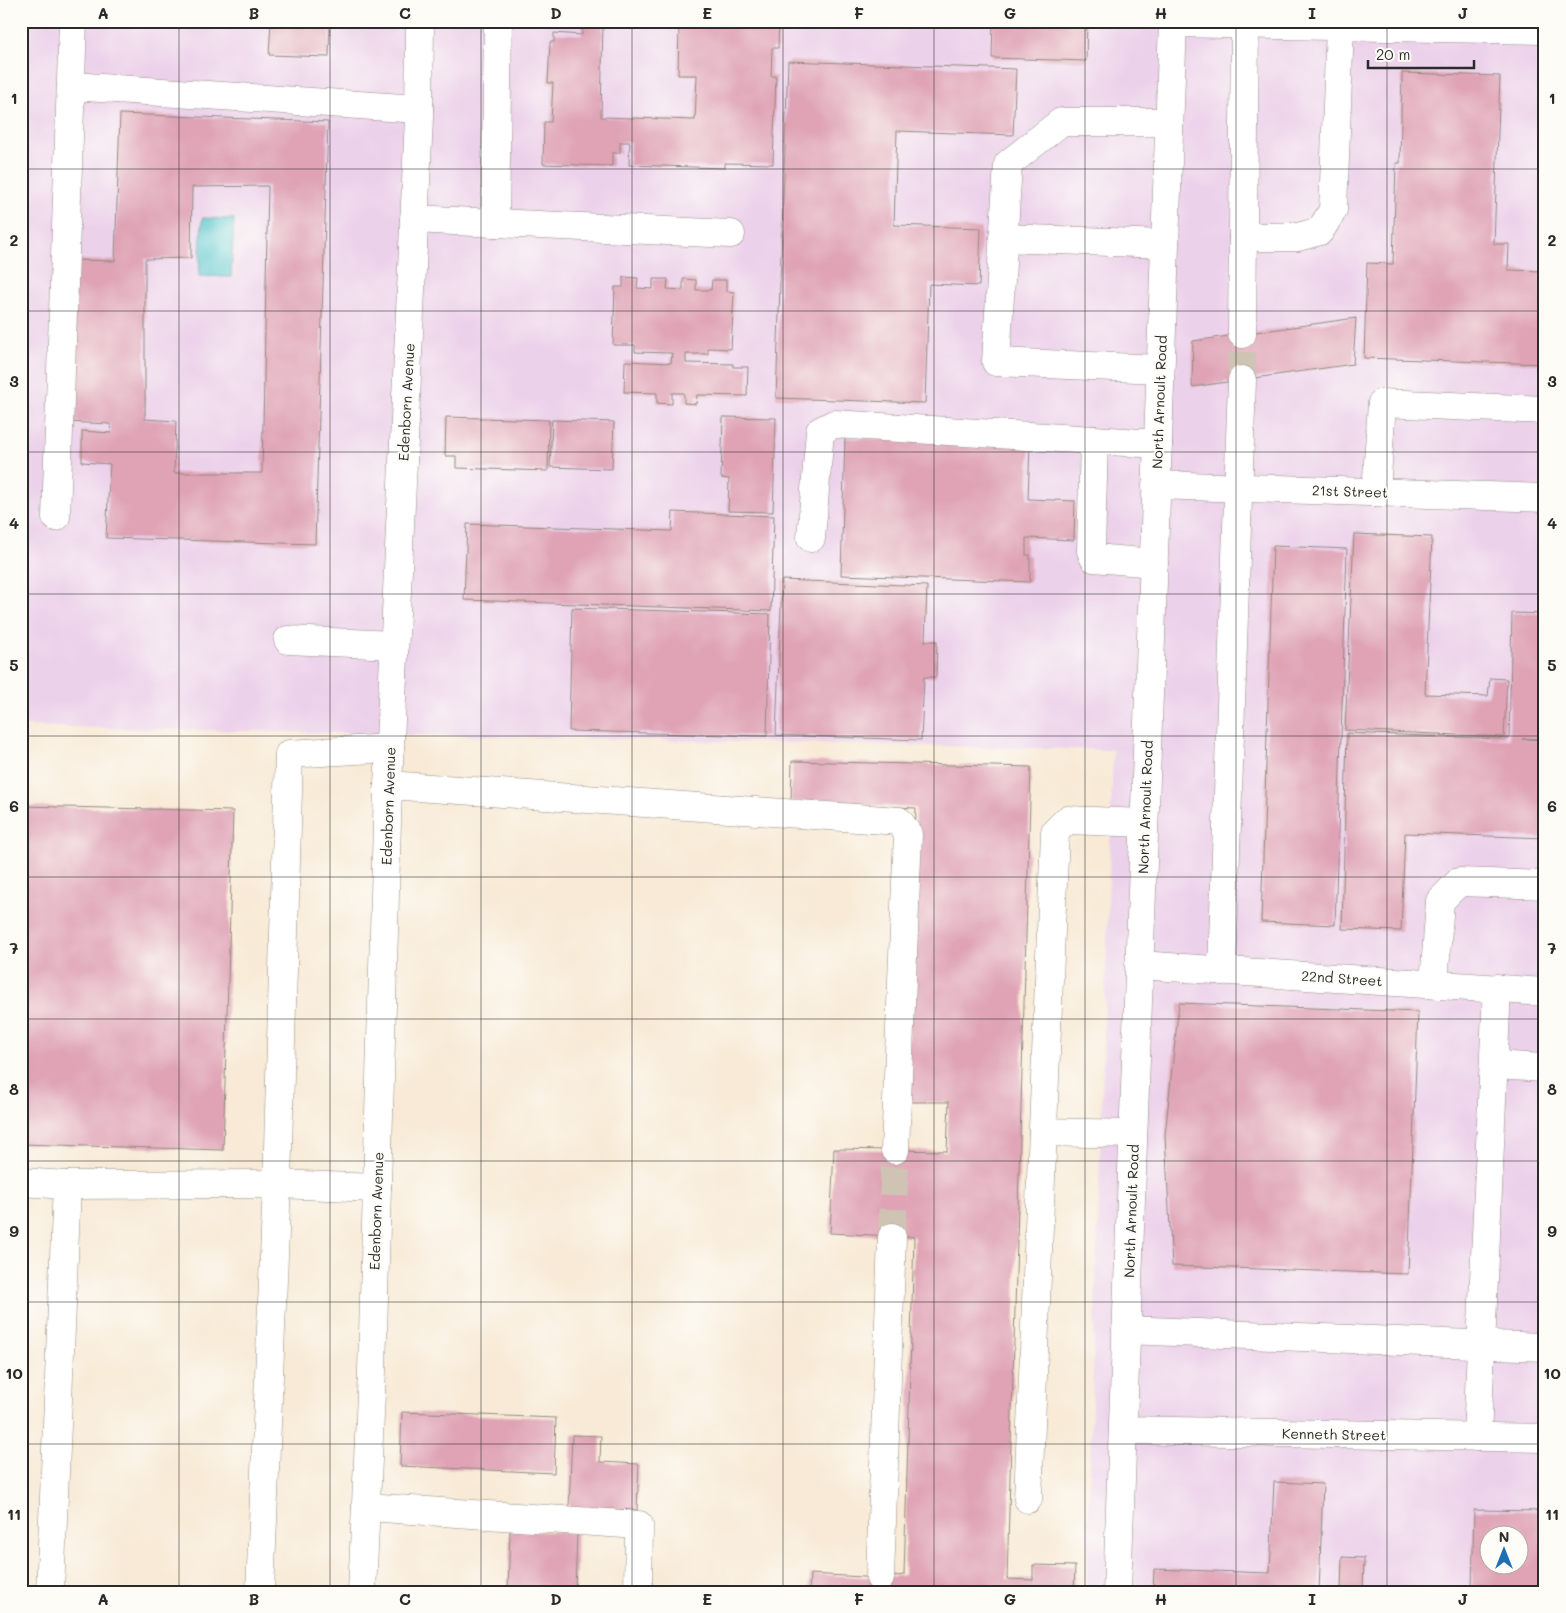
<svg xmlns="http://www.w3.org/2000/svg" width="1566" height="1613" font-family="Mali,sans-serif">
<rect width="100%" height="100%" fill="#fdfcf7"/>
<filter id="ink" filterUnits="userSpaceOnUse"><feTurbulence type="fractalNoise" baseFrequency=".02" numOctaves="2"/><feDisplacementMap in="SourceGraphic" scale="10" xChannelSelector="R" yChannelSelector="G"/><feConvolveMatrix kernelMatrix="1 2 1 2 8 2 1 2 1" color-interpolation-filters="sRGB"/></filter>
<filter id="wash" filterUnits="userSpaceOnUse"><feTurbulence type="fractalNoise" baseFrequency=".0096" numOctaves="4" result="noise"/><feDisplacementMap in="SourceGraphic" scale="20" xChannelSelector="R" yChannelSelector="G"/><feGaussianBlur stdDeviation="1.12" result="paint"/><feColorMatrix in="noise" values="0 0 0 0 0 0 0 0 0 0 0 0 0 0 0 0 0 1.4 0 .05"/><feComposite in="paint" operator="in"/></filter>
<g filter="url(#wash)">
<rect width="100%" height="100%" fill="#f8ead6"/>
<path fill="#ecd1ea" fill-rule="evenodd" d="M21,21H1545V1592H1086L1113,750L21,726ZM1488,1536H1518V1566H1488Z"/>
<polygon fill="#58c6cd" stroke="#42787c" points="202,218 234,219 231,277 199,276"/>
<g id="blocks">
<g fill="#dfa3b5" fill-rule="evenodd">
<polygon points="271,21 330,21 329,57 269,55"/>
<polygon points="583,21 603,21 601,117 695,120 697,75 678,75 679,22 779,21 778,48 772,48 771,76 776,76 773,164 725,163 725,168 629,165 630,142 620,142 620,153 612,153 612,166 543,164 544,122 551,122 553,83 548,83 550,42 554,42 554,33 582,35"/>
<polygon points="993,21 1087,21 1086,61 992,58"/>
<polygon points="788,61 1016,69 1013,135 897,131 894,225 981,228 979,286 929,284 925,403 776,398"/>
<polygon points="1402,73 1500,76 1494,244 1509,244 1508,270 1545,271 1545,364 1364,358 1367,263 1393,264 1396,163 1400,163"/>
<path d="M120,114L328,122L315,544L106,538L110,464L82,462V431L111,433L110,424L66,422L71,260L115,261ZM268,186L262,473H174L176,421L145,419V259L191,258L192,187Z"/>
<polygon points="623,277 638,278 637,288 653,289 653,279 668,279 667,289 683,290 683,279 696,280 696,290 711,290 712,280 726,280 726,291 734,292 731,349 708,348 708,354 686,354 686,363 733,364 733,367 748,367 747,396 697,395 696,404 684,403 684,393 672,393 672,404 657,403 657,393 624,392 625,361 671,363 672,353 635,352 635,345 613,345 615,287 623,287"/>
<polygon points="1356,318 1353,364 1192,387 1193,341"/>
<polygon points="446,417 549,420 548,471 456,468 456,456 445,456"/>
<polygon points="723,417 776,418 773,512 728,511 729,479 721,478"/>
<polygon points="552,420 614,422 612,469 550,467"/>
<polygon points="845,438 1030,444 1028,499 1075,501 1074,540 1026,538 1026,555 1030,555 1030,582 841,575"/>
<polygon points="673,512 774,516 771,611 464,600 467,524 672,531"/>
<polygon points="1354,534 1432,537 1425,694 1488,696 1490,678 1507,679 1504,737 1345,730"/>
<polygon points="1273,546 1347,549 1335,925 1261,922"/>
<polygon points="782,580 927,586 925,641 937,641 936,677 924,677 921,740 776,735"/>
<polygon points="572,608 770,614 767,736 569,731"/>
<polygon points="1512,613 1545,614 1545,738 1522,739 1545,740 1545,838 1405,833 1401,931 1342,929 1347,733 1509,739"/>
<polygon points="792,761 1031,767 1007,1579 1033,1580 1033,1565 1075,1566 1074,1592 809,1592 810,1574 880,1578 904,1575 914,1237 830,1233 834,1149 947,1151 949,1102 907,1102 916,808 791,801"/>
<polygon points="21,806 233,811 223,1150 21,1144"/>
<polygon points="1179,1003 1418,1012 1408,1274 1172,1266 1165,1135"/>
<polygon points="402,1412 556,1418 554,1473 400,1466"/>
<polygon points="572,1435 601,1436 600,1462 639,1464 637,1510 569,1508"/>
<polygon points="1274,1482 1323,1484 1319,1592 1153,1592 1154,1569 1270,1573"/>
<path d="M1474,1510L1545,1511V1590L1472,1588ZM1488,1536H1518V1566H1488Z"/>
<polygon points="510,1530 577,1533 575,1592 490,1592 490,1589 508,1590"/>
<polygon points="1342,1557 1364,1558 1363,1592 1341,1592"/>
</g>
</g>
</g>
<g filter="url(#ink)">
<use href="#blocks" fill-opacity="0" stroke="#928a80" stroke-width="1"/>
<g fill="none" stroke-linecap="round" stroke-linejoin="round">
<g stroke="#cfc4b4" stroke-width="28" stroke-dasharray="28 14" stroke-linecap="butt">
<polyline points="1242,380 1242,334"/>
<polyline points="892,1237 895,1150"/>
</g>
<defs>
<g id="minor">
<polyline points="1173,23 1545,30"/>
<polyline points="71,86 419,109"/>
<polyline points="414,219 495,223 498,21"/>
<polyline points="495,223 731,234"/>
<polyline points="1243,237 1298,237 1320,231 1333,210 1340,26"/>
<polyline points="1003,238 1164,244"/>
<polyline points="1242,334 1245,25"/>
<polyline points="1160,369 996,362 1008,164 1061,122 1169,122"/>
<polyline points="1094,440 1091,551 1094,558 1154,563"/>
<polyline points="1156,485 1545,498"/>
<polyline points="1376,492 1382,403 1545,410"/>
<polyline points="56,517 73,21"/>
<polyline points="811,538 820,431 834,424 1158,444"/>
<polyline points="288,640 394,645"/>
<polyline points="388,785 899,821 908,834 895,1150"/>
<polyline points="1139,965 1545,992"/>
<polyline points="1222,971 1242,380"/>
<polyline points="1434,984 1440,901 1459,882 1545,885"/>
<polyline points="1494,1065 1545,1068"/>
<polyline points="1043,1132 1133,1134"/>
<polyline points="21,1182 67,1185 277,1184 377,1188"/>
<polyline points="1126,1330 1545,1347"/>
<polyline points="1123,1430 1545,1438"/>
<polyline points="1477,1437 1497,988"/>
<polyline points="1028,1499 1055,832 1067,820 1144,823"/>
<polyline points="366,1507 639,1525 638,1592"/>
<polyline points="880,1578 892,1237"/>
<polyline points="50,1592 67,1185"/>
<polyline points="260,1592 277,1184 289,754 390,748"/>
<polyline points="362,1592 372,1371 388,785 419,118 420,21"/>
<polyline points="1117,1592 1173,21"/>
</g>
</defs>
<use href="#minor" stroke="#928a80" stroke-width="29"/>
<use href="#minor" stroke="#fff" stroke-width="28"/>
</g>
</g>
<path fill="none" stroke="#2b2b2b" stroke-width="1" stroke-opacity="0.55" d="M179,21V1592M330,21V1592M481,21V1592M632,21V1592M783,21V1592M934,21V1592M1085,21V1592M1236,21V1592M1387,21V1592M21,169H1545M21,311H1545M21,452H1545M21,594H1545M21,736H1545M21,877H1545M21,1019H1545M21,1161H1545M21,1302H1545M21,1444H1545"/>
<g text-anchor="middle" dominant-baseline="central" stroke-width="4" stroke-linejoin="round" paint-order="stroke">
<g font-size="14" fill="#2b2b2b" stroke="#fdfcf7">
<text transform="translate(406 402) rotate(-87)">Edenborn Avenue</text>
<text transform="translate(1159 402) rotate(-88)">North Arnoult Road</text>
<text transform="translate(1350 491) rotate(2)">21st Street</text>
<text transform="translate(388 806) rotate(-88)">Edenborn Avenue</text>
<text transform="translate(1145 807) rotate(-88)">North Arnoult Road</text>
<text transform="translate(1342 978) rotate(4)">22nd Street</text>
<text transform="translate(376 1211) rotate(-88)">Edenborn Avenue</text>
<text transform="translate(1131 1211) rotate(-88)">North Arnoult Road</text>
<text transform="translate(1334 1434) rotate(1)">Kenneth Street</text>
</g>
</g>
<rect width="1566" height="1613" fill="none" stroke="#fdfcf7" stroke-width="55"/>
<g transform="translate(1504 1550)"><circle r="24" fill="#fdfcf7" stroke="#a9a8a5"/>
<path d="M0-4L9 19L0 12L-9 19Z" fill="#1f6fb2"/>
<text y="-8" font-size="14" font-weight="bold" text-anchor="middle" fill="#2b2b2b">N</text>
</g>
<path d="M1368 60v8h106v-8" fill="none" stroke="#2b2b2b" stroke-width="2.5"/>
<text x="1376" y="60" font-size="15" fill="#2b2b2b" stroke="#fdfcf7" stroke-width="4" paint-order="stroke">20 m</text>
<rect x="28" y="28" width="1510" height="1558" fill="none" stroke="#2b2b2b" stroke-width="2"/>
<g font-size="16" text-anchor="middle" font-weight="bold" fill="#2b2b2b">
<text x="103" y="19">A</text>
<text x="254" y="19">B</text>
<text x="405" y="19">C</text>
<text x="556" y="19">D</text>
<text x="707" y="19">E</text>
<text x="859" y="19">F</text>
<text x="1010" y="19">G</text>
<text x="1161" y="19">H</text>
<text x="1312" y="19">I</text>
<text x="1463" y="19">J</text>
<text x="14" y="104">1</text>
<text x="1552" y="104">1</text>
<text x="14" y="246">2</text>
<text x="1552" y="246">2</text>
<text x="14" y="387">3</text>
<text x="1552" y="387">3</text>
<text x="14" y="529">4</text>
<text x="1552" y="529">4</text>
<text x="14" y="671">5</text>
<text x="1552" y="671">5</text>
<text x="14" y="812">6</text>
<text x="1552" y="812">6</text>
<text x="14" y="954">7</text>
<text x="1552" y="954">7</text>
<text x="14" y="1095">8</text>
<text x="1552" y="1095">8</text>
<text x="14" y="1237">9</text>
<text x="1552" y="1237">9</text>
<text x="14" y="1379">10</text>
<text x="1552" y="1379">10</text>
<text x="14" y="1520">11</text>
<text x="1552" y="1520">11</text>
<text x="103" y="1605">A</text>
<text x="254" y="1605">B</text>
<text x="405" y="1605">C</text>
<text x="556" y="1605">D</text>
<text x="707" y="1605">E</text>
<text x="859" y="1605">F</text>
<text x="1010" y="1605">G</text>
<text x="1161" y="1605">H</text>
<text x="1312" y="1605">I</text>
<text x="1463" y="1605">J</text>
</g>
</svg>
